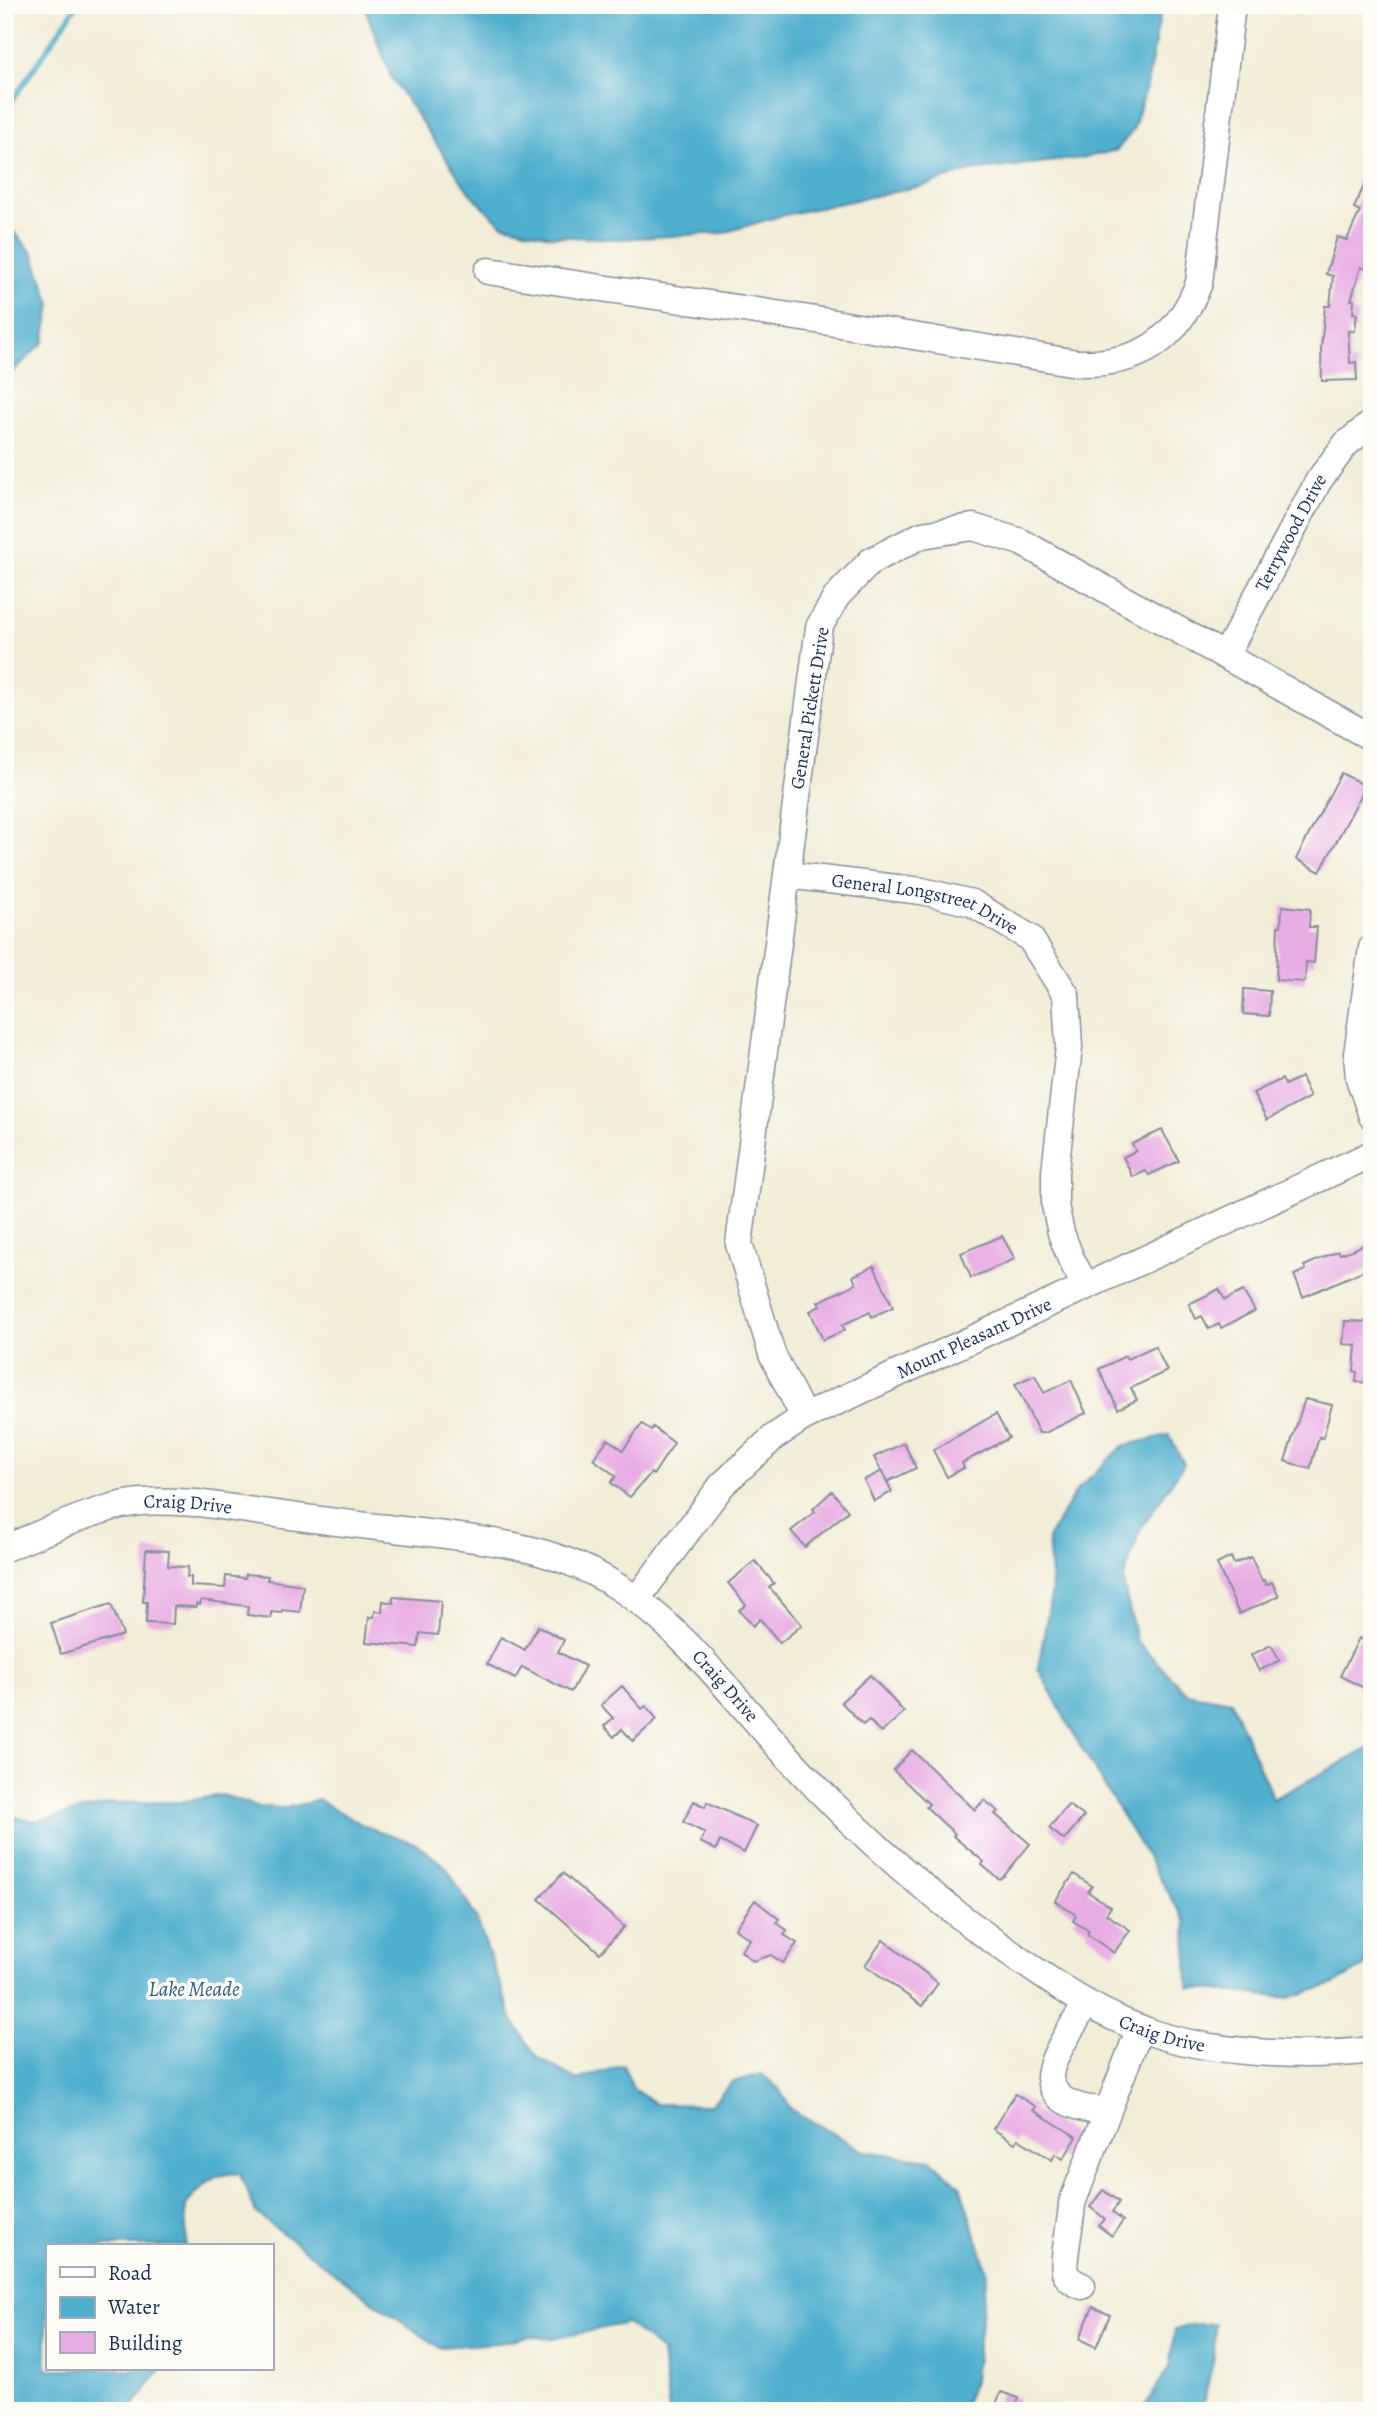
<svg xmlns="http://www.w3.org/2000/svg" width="1377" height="2416" font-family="Alegreya,serif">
<rect width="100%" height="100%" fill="#fdfcf7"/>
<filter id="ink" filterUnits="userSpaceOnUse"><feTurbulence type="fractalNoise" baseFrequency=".0143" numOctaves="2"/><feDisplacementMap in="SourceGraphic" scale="14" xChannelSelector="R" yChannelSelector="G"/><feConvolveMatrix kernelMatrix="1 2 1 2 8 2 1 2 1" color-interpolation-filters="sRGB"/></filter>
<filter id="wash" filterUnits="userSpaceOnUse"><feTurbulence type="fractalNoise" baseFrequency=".00686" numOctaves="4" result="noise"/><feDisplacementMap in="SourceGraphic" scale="28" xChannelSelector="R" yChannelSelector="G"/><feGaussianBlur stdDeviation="1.57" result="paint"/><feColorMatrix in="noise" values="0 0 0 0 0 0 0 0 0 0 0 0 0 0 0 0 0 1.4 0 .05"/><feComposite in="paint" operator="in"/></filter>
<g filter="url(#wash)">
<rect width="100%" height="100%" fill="#f1edd7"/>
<g fill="#4fafce" stroke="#356f96" stroke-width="2">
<polygon points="364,5 1162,5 1147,85 1133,130 1117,150 1082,158 970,171 926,185 780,216 723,233 619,239 550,236 501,224 469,192 391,77"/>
<polygon points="5,222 33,253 51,305 44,342 5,379"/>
<polygon points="1169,1435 1184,1464 1140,1530 1123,1581 1136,1640 1186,1693 1231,1701 1273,1799 1372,1747 1372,1962 1334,1984 1288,1998 1188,1987 1186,1922 1075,1737 1038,1668 1052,1590 1048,1537 1077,1490 1123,1446"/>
<path d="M222,1795L260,1807L286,1808L319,1800L365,1826L417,1844L446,1867L476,1918L513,2020L537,2057L577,2080L623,2065L633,2089L656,2104L711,2105L732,2082L762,2074L779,2089L791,2109L864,2151L931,2160L960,2185L987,2271L974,2381L961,2411H669L662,2352L627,2323L552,2339L529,2336L498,2343L439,2347L364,2295L256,2213L240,2174C215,2170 201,2188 186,2205V2246H47V2369H161L130,2411H5V1815L37,1821L113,1803L180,1802Z"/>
<polygon points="1215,2323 1214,2358 1201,2411 1138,2411 1144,2408 1169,2367 1175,2329 1188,2325"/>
</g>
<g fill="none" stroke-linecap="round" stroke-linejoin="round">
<polyline stroke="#4fafce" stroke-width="5" points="5,111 77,5"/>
</g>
<g id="blocks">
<g fill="#e8ace4">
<polygon points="1372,168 1372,254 1367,269 1361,267 1351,300 1354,300 1353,313 1357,314 1355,331 1348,331 1350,363 1356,362 1357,380 1322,381 1321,349 1325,306 1330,306 1333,276 1326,274 1337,237 1347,240 1360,211 1354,208"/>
<polygon points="1341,773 1366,786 1320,872 1296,859"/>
<polygon points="1282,906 1310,909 1309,927 1317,927 1314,963 1306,962 1305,982 1276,980 1278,926 1281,926"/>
<polygon points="1244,989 1270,991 1269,1016 1243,1014"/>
<polygon points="1301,1077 1310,1097 1267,1120 1253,1093 1282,1079 1285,1085"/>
<polygon points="1162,1130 1179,1161 1149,1175 1146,1171 1133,1177 1123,1157 1136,1151 1132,1144"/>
<polygon points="1002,1236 1015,1259 971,1278 961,1253"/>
<polygon points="1372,1241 1372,1267 1303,1297 1294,1275 1306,1270 1304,1266 1338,1251 1340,1254 1352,1250"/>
<polygon points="874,1266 893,1307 872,1317 870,1312 842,1325 845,1330 823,1340 810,1311 820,1306 818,1302 856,1284 853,1276"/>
<polygon points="1219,1289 1225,1300 1243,1291 1255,1311 1221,1328 1219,1324 1209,1329 1202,1316 1196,1319 1189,1304"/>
<polygon points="1345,1321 1372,1322 1372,1383 1356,1382 1357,1372 1354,1371 1356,1345 1343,1344"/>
<polygon points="1155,1346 1167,1371 1131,1388 1137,1400 1118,1409 1099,1369 1125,1356 1127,1359"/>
<polygon points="1035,1375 1044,1393 1071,1380 1086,1413 1045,1433 1039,1433 1015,1384"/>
<polygon points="1305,1399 1332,1405 1323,1438 1319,1437 1310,1469 1285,1461"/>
<polygon points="996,1414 1009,1438 962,1463 964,1468 947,1477 933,1450"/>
<polygon points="642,1424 651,1430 653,1427 674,1443 653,1475 651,1473 630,1497 611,1483 616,1476 593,1459 608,1439 623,1450"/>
<polygon points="904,1443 916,1468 887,1482 874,1457"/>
<polygon points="882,1471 892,1492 874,1501 864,1480"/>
<polygon points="832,1491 848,1511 805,1547 791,1531 815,1512 813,1509"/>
<polygon points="146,1550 169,1551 168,1566 188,1567 187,1577 191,1577 191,1586 225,1588 226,1576 245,1578 246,1574 268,1576 267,1580 303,1585 300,1612 282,1610 281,1613 271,1612 271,1618 247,1615 248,1606 201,1600 200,1605 196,1604 196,1607 174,1606 173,1624 146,1623 147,1602 143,1602"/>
<polygon points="1231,1557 1234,1564 1251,1557 1262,1581 1264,1580 1266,1585 1272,1582 1279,1596 1239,1614 1217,1564"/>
<polygon points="755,1561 774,1583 769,1587 802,1625 780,1643 760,1619 753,1626 739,1610 746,1605 728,1583"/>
<polygon points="393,1597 441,1601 438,1635 420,1633 418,1647 366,1642 369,1617 374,1617 375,1611 382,1612 383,1601 393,1603"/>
<polygon points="111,1604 123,1635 61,1654 51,1623"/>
<polygon points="538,1626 564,1640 558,1652 585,1666 571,1692 522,1667 515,1679 487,1664 501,1637 525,1650"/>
<polygon points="1359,1638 1372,1645 1372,1692 1340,1676"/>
<polygon points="1271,1645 1280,1660 1259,1671 1251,1655"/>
<polygon points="870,1675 904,1712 881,1733 869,1720 863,1725 841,1702"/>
<polygon points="622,1686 642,1709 646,1706 657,1719 633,1741 622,1729 614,1737 604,1726 613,1718 601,1705"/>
<polygon points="912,1750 975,1810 984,1800 998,1811 995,1814 1030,1844 1004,1876 999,1879 982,1865 984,1862 953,1836 955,1834 926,1807 929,1804 893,1770"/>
<polygon points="694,1801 705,1807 707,1802 757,1826 744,1853 720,1841 716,1850 700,1842 705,1833 683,1822"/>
<polygon points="1068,1805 1084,1816 1064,1840 1049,1828"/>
<polygon points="563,1873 624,1927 600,1953 539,1899"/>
<polygon points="1074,1874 1092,1886 1088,1892 1111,1907 1106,1914 1130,1930 1114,1953 1087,1934 1089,1931 1073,1921 1076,1915 1055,1901"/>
<polygon points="755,1900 779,1919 777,1923 787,1930 784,1935 797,1943 783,1963 771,1955 753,1961 741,1951 750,1939 735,1929"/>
<polygon points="883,1940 938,1983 922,2006 865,1965"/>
<polygon points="1015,2094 1036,2107 1033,2110 1077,2137 1063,2159 1055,2154 1052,2160 1018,2139 1015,2143 993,2129"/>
<polygon points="1103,2190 1119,2202 1112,2212 1123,2221 1112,2236 1099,2226 1105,2219 1090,2207"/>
<polygon points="1093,2307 1110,2315 1096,2347 1079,2339"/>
<polygon points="1001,2392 1019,2398 1014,2411 993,2411"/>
</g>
</g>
</g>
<g filter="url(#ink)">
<use href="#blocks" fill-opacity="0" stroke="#868e9a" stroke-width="2"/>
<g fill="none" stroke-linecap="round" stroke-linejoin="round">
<defs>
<g id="minor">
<path d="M488,271L816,320L1077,363C1139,365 1176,342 1199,283L1232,5"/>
<path id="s1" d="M1225,656L1319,480L1346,444L1372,423"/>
<path id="s2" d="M787,875L922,891L972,903L1030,938L1066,995L1069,1047L1055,1172V1205L1061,1233L1071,1259L1085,1285"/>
<polyline points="1372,948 1357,1054 1359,1078 1372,1116"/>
<polyline points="804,1417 772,1354 739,1244 819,627 837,596 871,561 922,535 973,527 1021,542 1372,738"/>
<path id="s3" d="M5,1548C42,1534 95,1508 133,1503C154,1500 176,1502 198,1503C261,1512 324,1521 387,1528C463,1538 543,1541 610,1582C680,1623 734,1699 789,1758C858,1834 934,1901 1019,1959C1063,1990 1105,2018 1156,2034C1217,2054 1308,2058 1372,2050"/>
<path id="s4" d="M636,1600L722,1485L774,1437L804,1417L1372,1154"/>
<path d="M1086,2004C1076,2021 1049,2059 1050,2078C1053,2105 1086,2110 1107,2110"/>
<path d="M1082,2286C1075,2283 1068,2280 1065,2272C1062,2260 1072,2219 1072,2203L1140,2028"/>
</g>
</defs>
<use href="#minor" stroke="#868e9a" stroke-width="29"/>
<use href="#minor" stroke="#fff" stroke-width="26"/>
</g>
</g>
<g text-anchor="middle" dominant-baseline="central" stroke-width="7" stroke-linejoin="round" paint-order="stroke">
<g font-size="19" fill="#1b2f5e" stroke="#fdfcf7">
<text stroke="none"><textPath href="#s1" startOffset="140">Terrywood Drive</textPath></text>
<text transform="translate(810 708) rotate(-81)">General Pickett Drive</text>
<text stroke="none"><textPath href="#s2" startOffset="142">General Longstreet Drive</textPath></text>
<text stroke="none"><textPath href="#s4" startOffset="438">Mount Pleasant Drive</textPath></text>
<text stroke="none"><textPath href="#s3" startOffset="191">Craig Drive</textPath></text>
<text stroke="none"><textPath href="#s3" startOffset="779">Craig Drive</textPath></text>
<text stroke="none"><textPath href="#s3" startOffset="1344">Craig Drive</textPath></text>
</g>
<g font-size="21" font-style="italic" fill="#2d5c85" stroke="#fdfcf7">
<text x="194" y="1989">Lake Meade</text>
</g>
</g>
<rect width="1377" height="2416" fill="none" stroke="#fdfcf7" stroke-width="28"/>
<rect x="46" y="2244" width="228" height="126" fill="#fdfcf7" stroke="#a3aaba" stroke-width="2"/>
<rect x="60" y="2267" width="35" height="10" fill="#ffffff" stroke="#a3aaba" stroke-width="2"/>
<text x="108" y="2280" font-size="21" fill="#1b2f5e">Road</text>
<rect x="60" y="2297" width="35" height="21" fill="#4fafce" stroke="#a3aaba" stroke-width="2"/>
<text x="108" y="2314" font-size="21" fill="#1b2f5e">Water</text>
<rect x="60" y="2332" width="35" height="21" fill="#e8ace4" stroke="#a3aaba" stroke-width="2"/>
<text x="108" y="2350" font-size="21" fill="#1b2f5e">Building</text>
</svg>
